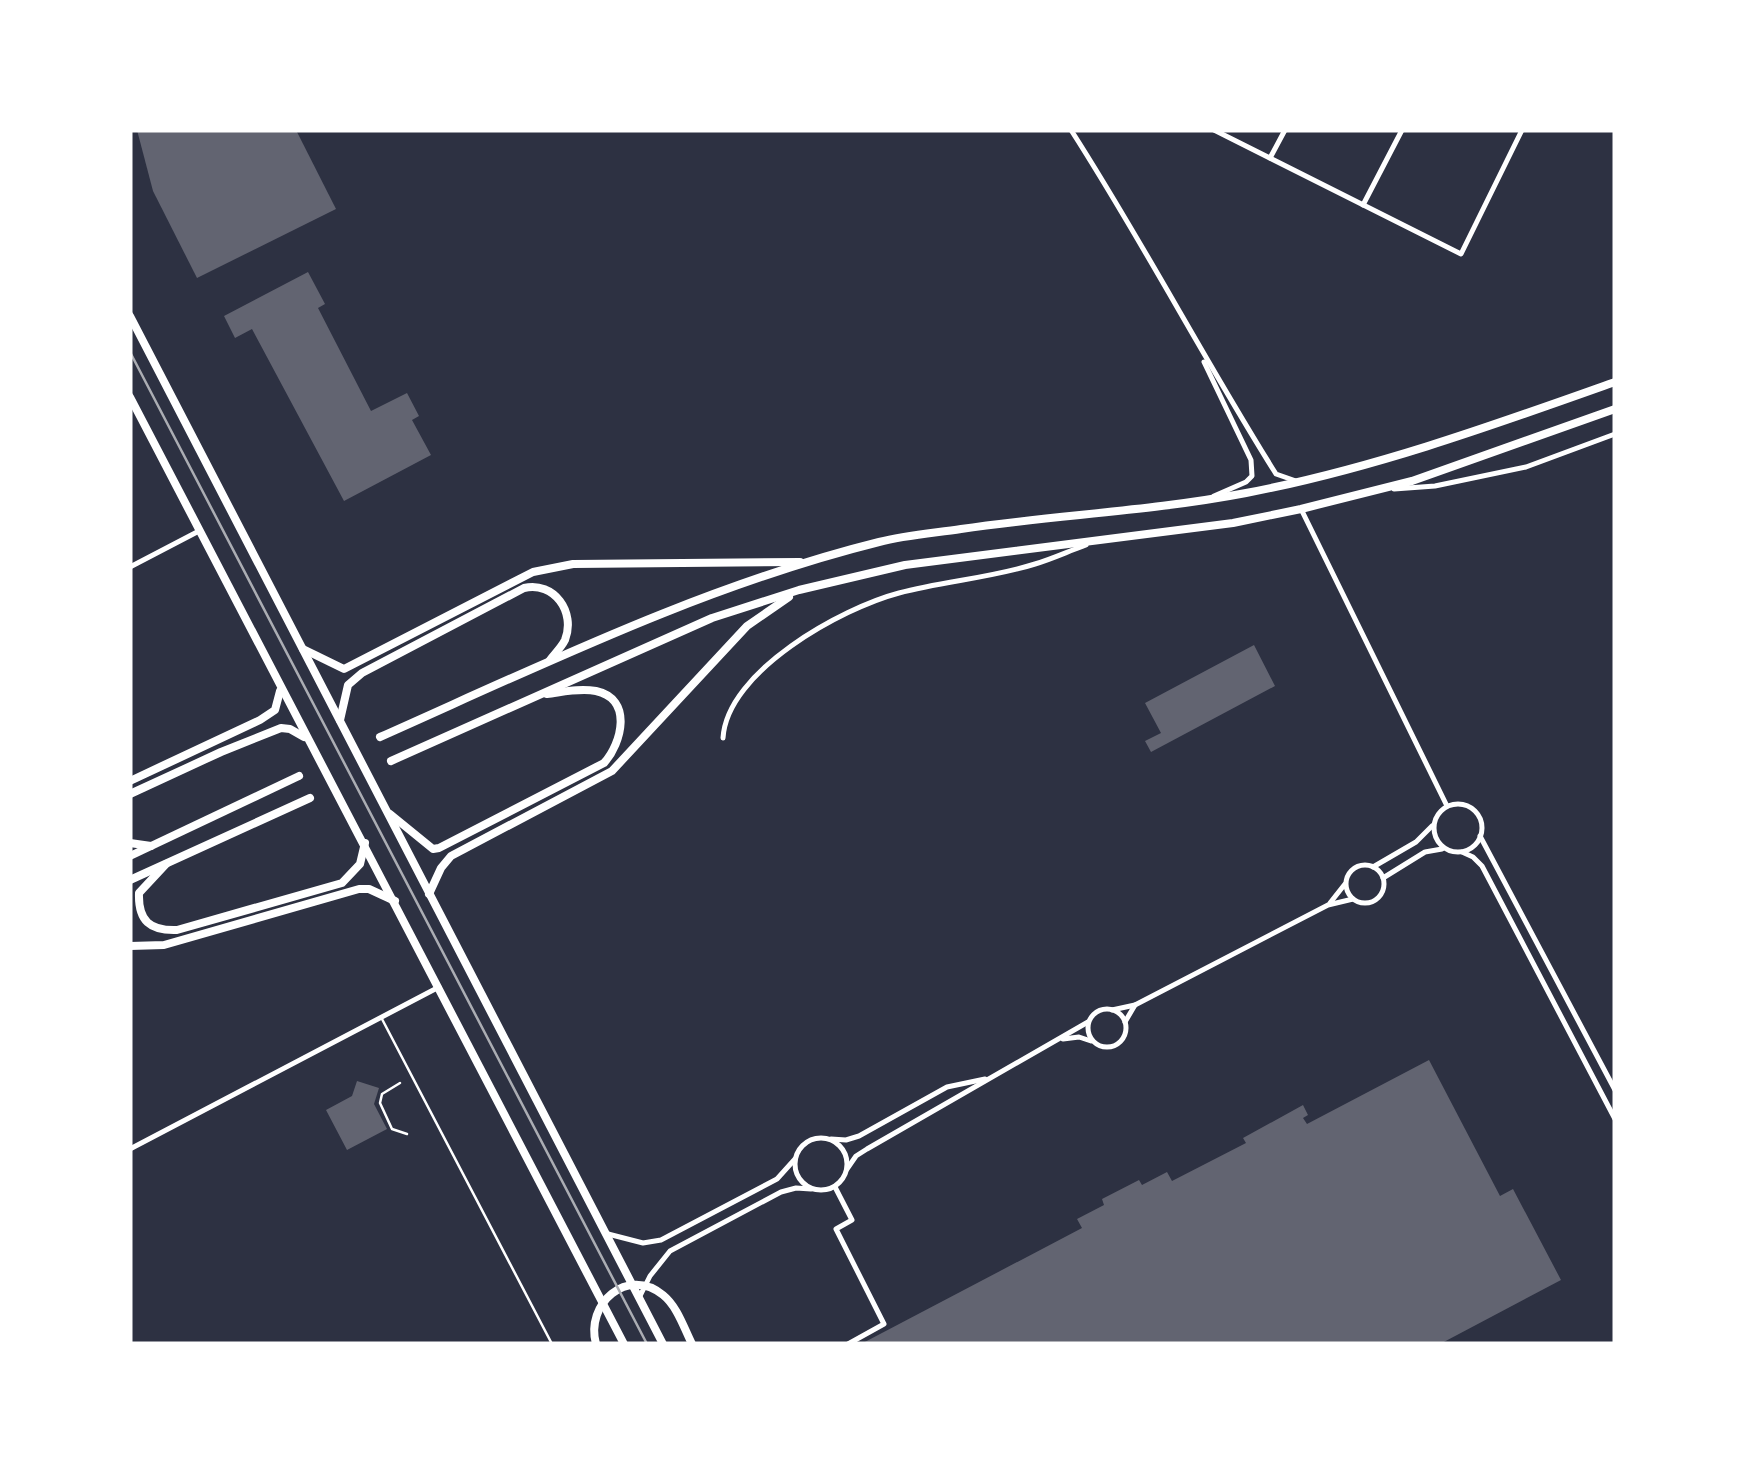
<svg xmlns="http://www.w3.org/2000/svg" width="1745" height="1474" font-family="'Noto Sans',sans-serif">
<rect width="100%" height="100%" fill="#2d3142"/>
<g fill="#626471">
<polygon points="137,130 296,130 336,209 197,278 153,191"/>
<polygon points="308,272 325,304 318,308 371,411 407,393 419,416 412,420 431,455 344,501 252,329 235,338 224,316"/>
<polygon points="1254,645 1275,686 1151,752 1145,741 1161,733 1145,703"/>
<polygon points="1429,1060 1500,1196 1513,1189 1561,1280 1440,1344 861,1344 1082,1228 1077,1219 1104,1205 1102,1199 1139,1180 1142,1185 1167,1172 1172,1181 1246,1143 1243,1138 1303,1105 1308,1115 1303,1118 1307,1124"/>
<polygon points="357,1081 379,1088 374,1104 387,1129 347,1150 326,1110 352,1096"/>
</g>
<g fill="none" stroke-linecap="round" stroke-linejoin="round">
<g stroke="#fff" stroke-width="2.5">
<polyline points="382,1019 552,1344"/>
<polyline points="400,1083 382,1094 380,1103 392,1129 407,1134"/>
</g>
<g stroke="#fff" stroke-width="5">
<path d="M1071,130C1143,242 1205,361 1276,474L1296,481"/>
<polyline points="1214,130 1461,254 1522,130"/>
<polyline points="1270,158 1285,130"/>
<polyline points="1363,205 1402,130"/>
<polyline points="1204,362 1251,460 1252,476 1246,482 1214,496"/>
<polyline points="1394,489 1435,486 1526,467 1615,434"/>
<polyline points="1301,509 1447,806"/>
<polyline points="130,567 199,531"/>
<path d="M723,738C727,671 842,608 899,593C944,581 991,578 1035,564C1052,559 1069,551 1086,545"/>
<circle cx="1458" cy="828" r="24"/>
<polyline points="1480,836 1615,1090"/>
<polyline points="1462,852 1473,857 1482,866 1615,1119"/>
<circle cx="1365" cy="884" r="19"/>
<polyline points="1373,867 1416,842 1432,826"/>
<polyline points="1383,878 1425,852 1442,849"/>
<polyline points="1330,903 1345,884"/>
<circle cx="1107" cy="1028" r="19"/>
<polyline points="1112,1010 1135,1005 1328,905 1353,899"/>
<polyline points="1125,1022 1135,1005"/>
<polyline points="1063,1039 1079,1037 1091,1041"/>
<circle cx="821" cy="1164" r="26"/>
<polyline points="831,1139 846,1140 859,1136 947,1087 985,1079"/>
<polyline points="130,1149 439,987"/>
<polyline points="847,1169 856,1156 867,1149 1088,1022"/>
<polyline points="835,1187 852,1220 836,1229 884,1324 848,1344"/>
<polyline points="608,1234 643,1243 661,1240 777,1179 795,1159"/>
<polyline points="639,1298 650,1276 670,1251 781,1192 796,1188 811,1189"/>
</g>
<g stroke="#fff" stroke-width="8">
<polyline points="130,316 663,1344"/>
<polyline points="130,397 624,1344"/>
<polyline points="303,649 344,669 533,572 573,564 800,562"/>
<path d="M340,720L348,685L362,673L524,588C554,581 576,612 565,640C561,648 555,653 550,660"/>
<path d="M380,737C542,665 706,585 879,542C905,535 934,533 961,529C1056,515 1152,511 1246,493C1372,469 1494,425 1615,382"/>
<polyline points="391,761 712,618 799,590 905,565 1233,523 1301,509 1412,481 1615,409"/>
<polyline points="130,781 260,720 275,710 280,691"/>
<polyline points="130,794 221,752 281,728 290,729 304,737"/>
<path d="M390,814L433,849L439,848L604,763C622,743 633,699 596,691C579,688 563,692 547,694"/>
<polyline points="130,843 151,846"/>
<polyline points="130,856 299,776"/>
<path d="M166,864L139,893C138,921 150,931 177,930L342,883L360,864L365,843"/>
<polyline points="130,880 310,798"/>
<polyline points="429,894 441,868 451,856 612,771 747,626 789,597"/>
<polyline points="130,946 164,945 359,889 369,889 395,901"/>
<path d="M596,1344C585,1304 627,1266 663,1295C677,1306 684,1328 692,1344"/>
</g>
<polyline stroke="#abadb3" stroke-width="2.5" points="130,352 647,1344"/>
</g>
<rect width="1745" height="1474" fill="none" stroke="#ffffff" stroke-width="265"/>
</svg>
